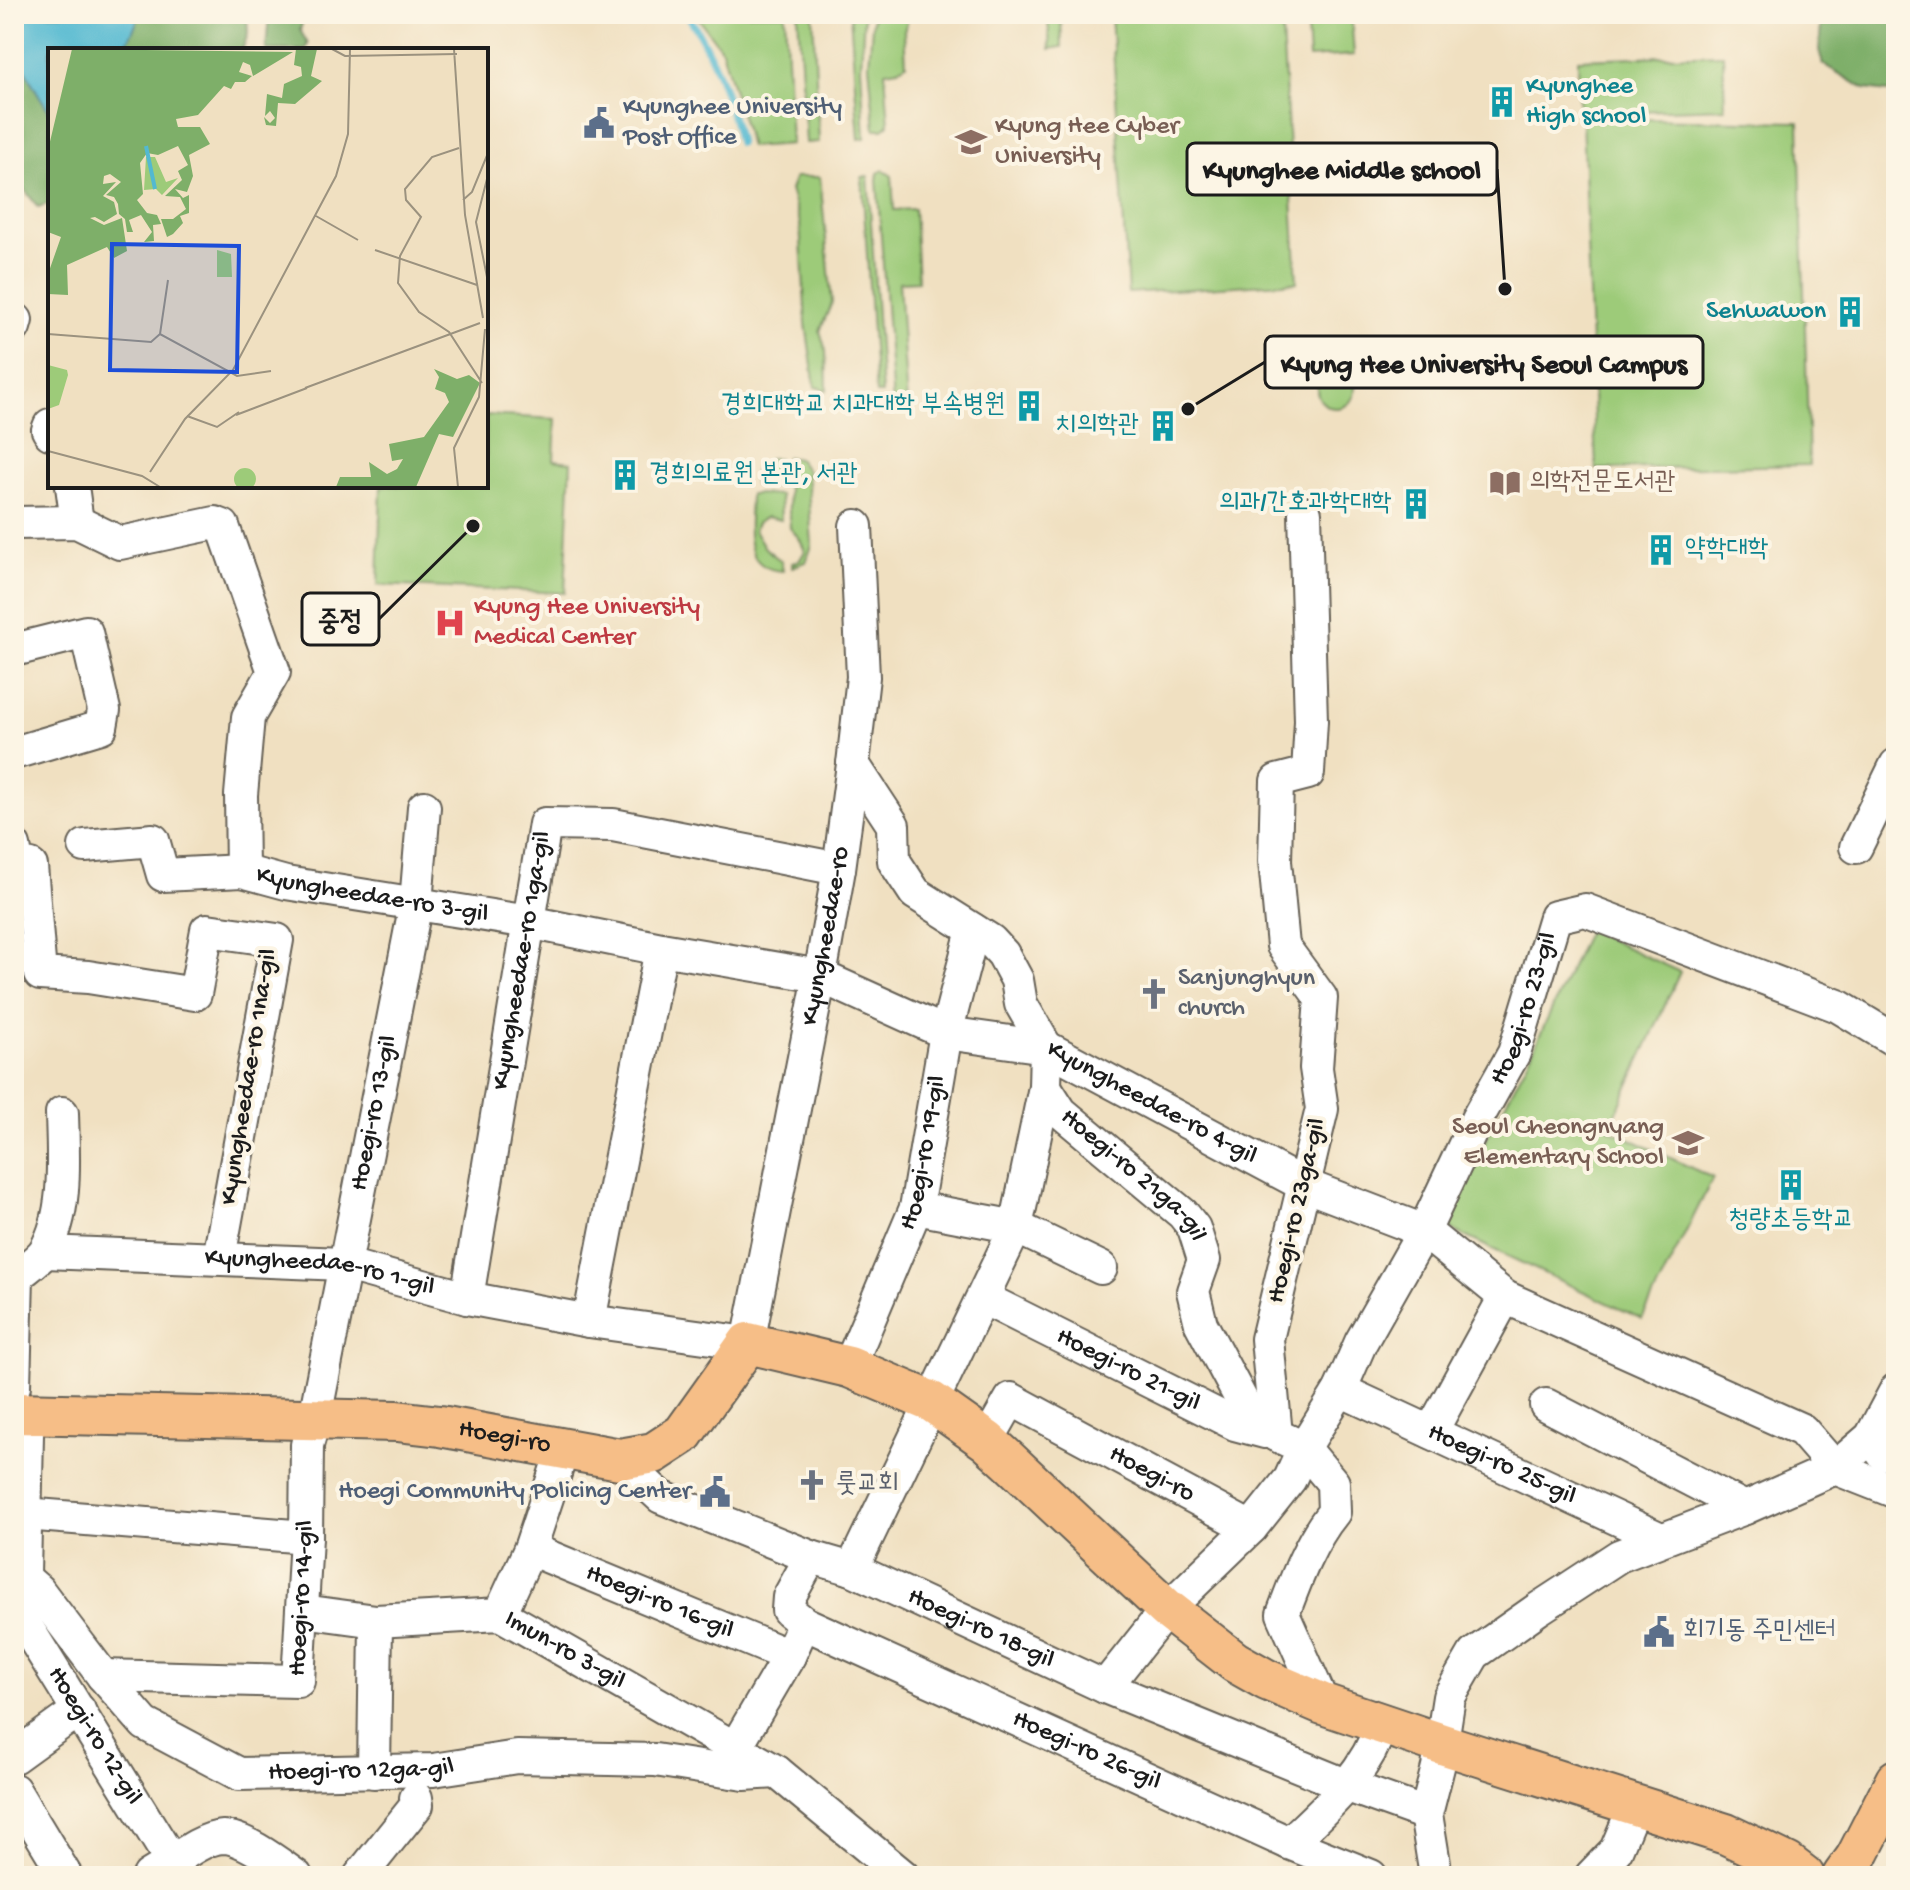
<svg xmlns="http://www.w3.org/2000/svg" width="1910" height="1890" font-family="'Gochi Hand','Poor Story',sans-serif">
<rect width="100%" height="100%" fill="#fcf5e5"/>
<filter id="ink" filterUnits="userSpaceOnUse"><feTurbulence type="fractalNoise" baseFrequency=".0125" numOctaves="2"/><feDisplacementMap in="SourceGraphic" scale="16" xChannelSelector="R" yChannelSelector="G"/><feConvolveMatrix kernelMatrix="1 2 1 2 8 2 1 2 1" color-interpolation-filters="sRGB"/></filter>
<filter id="wash" filterUnits="userSpaceOnUse"><feTurbulence type="fractalNoise" baseFrequency=".006" numOctaves="4" result="noise"/><feDisplacementMap in="SourceGraphic" scale="32" xChannelSelector="R" yChannelSelector="G"/><feGaussianBlur stdDeviation="1.8" result="paint"/><feColorMatrix in="noise" values="0 0 0 0 0 0 0 0 0 0 0 0 0 0 0 0 0 1.4 0 .05"/><feComposite in="paint" operator="in"/></filter>
<g filter="url(#wash)">
<rect width="100%" height="100%" fill="#f0e0c1"/>
<g fill="#9dcb79" stroke="#5c744a" stroke-width="2">
<polygon points="695,14 785,14 791,144 750,147 722,50"/>
<polygon points="798,14 813,14 819,142 806,143"/>
<polygon points="850,14 864,14 861,67 865,138 859,139"/>
<polygon points="873,14 910,14 904,31 906,64 898,69 885,71 889,124 883,129 875,129 869,64"/>
<polygon points="1030,14 1052,14 1061,19 1062,47 1050,49 1048,18"/>
<polygon points="1111,14 1281,14 1297,282 1128,293"/>
<polygon points="1306,14 1351,14 1354,55 1309,58"/>
<polygon points="1723,54 1725,108 1579,113 1578,59"/>
<polygon points="1582,118 1799,122 1809,465 1596,469"/>
<polygon points="883,170 892,176 894,210 914,209 918,281 899,282 907,405 893,405 877,180 878,173"/>
<polygon points="868,176 882,394 876,394 862,177"/>
<polygon points="795,177 820,177 832,302 820,331 826,351 827,390 815,387 806,324 800,223 790,190"/>
<circle cx="1336" cy="389" r="19"/>
<polygon points="486,415 556,419 554,460 571,462 565,593 378,585 381,486 486,486"/>
<polygon points="786,457 798,459 807,471 812,545 806,562 792,567 792,563 799,561 805,551 799,538 790,528"/>
<polygon points="770,458 778,458 779,486 754,485 755,469"/>
<path d="M750,494L780,495L781,520L766,517L757,523L754,530L765,548L781,561L783,571C739,569 750,525 750,494Z"/>
<polygon points="1588,930 1680,972 1609,1129 1713,1178 1642,1319 1441,1225 1531,1055"/>
</g>
<g fill="#7eaf69" stroke="#4d6642" stroke-width="2">
<polygon points="14,14 247,14 248,34 242,50 50,50 50,203 38,207 14,176"/>
<polygon points="269,14 305,14 300,30 308,44 305,50 266,50"/>
<polygon points="1822,14 1896,14 1896,93 1865,89 1823,64 1819,50"/>
</g>
<path fill="#53b9d1" stroke="#386a76" stroke-width="2" d="M14,14H141L127,43L129,50H50V113C28,77 14,58 14,14Z"/>
<g fill="none" stroke-linecap="round" stroke-linejoin="round">
<path stroke="#53b9d1" stroke-width="7" d="M687,14C713,53 729,98 739,143"/>
</g>
</g>
<g filter="url(#ink)">
<g fill="none" stroke-linecap="round" stroke-linejoin="round">
<defs>
<g id="minor">
<polyline points="14,327 16,320"/>
<polyline points="50,425 48,430 50,433"/>
<polyline points="72,486 77,522"/>
<path d="M1305,513L1311,721L1308,773L1277,781L1275,861L1283,946L1321,998L1316,1068L1322,1109L1267,1339L1276,1435L1304,1448L1333,1483L1334,1512C1310,1541 1296,1579 1283,1614L1323,1704"/>
<path id="s1" d="M14,523L77,522L120,543L215,523L223,526L274,672L248,717L241,795L242,871L286,883L529,922L661,949L820,976L946,1033L1046,1047L1304,1185L1424,1231L1505,1297L1802,1430L1835,1468L1896,1492"/>
<polyline points="14,650 86,632 104,710 101,727 14,753"/>
<polyline points="14,846 17,863 31,866 40,974 88,977 195,994 207,930 277,940 219,1258"/>
<polyline points="85,846 153,840 163,875 242,871"/>
<polyline points="1856,847 1896,765"/>
<path id="s2" d="M1045,1087L1061,1112L1183,1214L1194,1228L1204,1260L1193,1291L1201,1324L1249,1414L1276,1435"/>
<polyline points="916,1208 1016,1227 1101,1268"/>
<path id="s3" d="M45,1252L343,1264L467,1298L589,1321L748,1343L820,976L839,869L853,764L863,677L856,526"/>
<path id="s4" d="M467,1298L545,824L613,825L839,869"/>
<path id="s5" d="M983,1298L1235,1424L1265,1432"/>
<polyline points="589,1321 661,949"/>
<path id="s6" d="M849,1367L916,1208L946,1033L973,930"/>
<path d="M14,1386L17,1276C25,1269 39,1260 45,1251C68,1212 63,1156 62,1113"/>
<path id="s7" d="M1340,1390L1661,1539"/>
<polyline points="1546,1405 1745,1508"/>
<path id="s8" d="M14,1414L27,1435L23,1621L172,1862L149,1876"/>
<polyline points="1431,1432 1505,1297"/>
<polyline points="1871,1437 1883,1454 1896,1451"/>
<path id="s9" d="M987,1441L1011,1399L1251,1528"/>
<path id="s10" d="M620,1459L661,1497L811,1557L852,1569L1105,1687L1348,1786L1426,1814"/>
<polyline points="25,1514 306,1537"/>
<path id="s11" d="M530,1549L789,1656"/>
<polyline points="852,1569 1016,1227 1045,1087 1046,1047 1021,1004 1017,980 1003,954 991,941 915,893 894,861 893,825 853,764"/>
<path id="s12" d="M23,1577L38,1590L103,1676L145,1724L239,1774L433,1770L517,1757L655,1760L744,1774L777,1772"/>
<path id="s13" d="M303,1611L376,1621L500,1614L777,1772L903,1876"/>
<polyline points="500,1614 530,1549 563,1449"/>
<path id="s14" d="M804,1623L1289,1843L1371,1876"/>
<path id="s15" d="M103,1676L298,1681L306,1537L307,1445L315,1417L416,903L424,807"/>
<path id="s16" d="M1105,1687L1167,1609L1251,1528L1290,1479L1304,1448L1340,1390L1361,1342L1424,1231L1477,1119L1514,1053L1555,917L1585,910L1838,1006L1896,1041"/>
<polyline points="735,1748 789,1656 804,1623 788,1610 789,1597 811,1557"/>
<polyline points="14,1757 79,1710"/>
<polyline points="374,1772 376,1621"/>
<polyline points="14,1790 66,1876"/>
<path d="M1289,1843C1327,1807 1366,1774 1382,1723"/>
<path d="M172,1862C186,1852 205,1838 223,1837C244,1837 279,1864 296,1876"/>
<polyline points="360,1876 417,1805 416,1798"/>
<polyline points="1436,1876 1426,1814 1438,1767 1449,1697 1474,1654 1538,1609 1619,1556 1745,1508 1835,1468 1871,1437 1896,1390"/>
<polyline points="1591,1876 1616,1850 1635,1805"/>
</g>
<g id="major">
<path id="s17" d="M14,1413L397,1421L440,1426L620,1459L654,1453L683,1434L748,1343L849,1367L932,1402L987,1441L1008,1460L1167,1609L1235,1662L1267,1680L1323,1704L1442,1744L1726,1834L1787,1863L1804,1876"/>
<polyline points="1843,1876 1856,1858 1896,1780"/>
</g>
</defs>
<use href="#minor" stroke="#666156" stroke-width="36"/>
<use href="#major" stroke="#666156" stroke-width="44"/>
<use href="#minor" stroke="#fff" stroke-width="32"/>
<use href="#major" stroke="#f6be87" stroke-width="40"/>
</g>
</g>
<defs>
<symbol id="building-bare" viewBox="-9 -9 18 18"><path d="M-4-6H4V6H1V3H-1V6H-4ZM-2.5-4.3h1.7v1.8h-1.7ZM.8-4.3h1.7v1.8H.8ZM-2.5-1h1.7V.8h-1.7ZM.8-1h1.7V.8H.8Z" fill="#0f9aa8" stroke="#fcf5e5" stroke-width="2.5" paint-order="stroke"/></symbol>
<symbol id="civic-bare" viewBox="-9 -9 18 18"><path d="M-.6-6.5H3V-4.5H.6V-3L4-1V1h2V6H-6V1h2V-1L-.6-3ZM-1.2 2.5V6h2.4V2.5Z" fill="#5c6f8a" stroke="#fcf5e5" stroke-width="2.5" paint-order="stroke"/></symbol>
<symbol id="university-bare" viewBox="-9 -9 18 18"><path d="M0-5L7-2L0 1L-7-2ZM-4 1L0 2.5L4 1V4Q0 6-4 4Z" fill="#8d6e63" stroke="#fcf5e5" stroke-width="2.5" paint-order="stroke"/></symbol>
<symbol id="library-bare" viewBox="-9 -9 18 18"><path d="M-6-4Q-3-5.5-.7-3.5V5Q-3 3-6 4ZM6-4Q3-5.5 .7-3.5V5Q3 3 6 4Z" fill="#8d6e63" stroke="#fcf5e5" stroke-width="2.5" paint-order="stroke"/></symbol>
<symbol id="hospital-bare" viewBox="-9 -9 18 18"><path d="M-5-5h3v3.5h4V-5h3V5h-3V1.5h-4V5h-3Z" fill="#e0444e" stroke="#fcf5e5" stroke-width="2.5" paint-order="stroke"/></symbol>
<symbol id="church-bare" viewBox="-9 -9 18 18"><path d="M-1.2-6h2.4v3.5h3.3v2.4h-3.3V6h-2.4V-.1h-3.3v-2.4h3.3Z" fill="#6b7280" stroke="#fcf5e5" stroke-width="2.5" paint-order="stroke"/></symbol>
<symbol id="school-bare" viewBox="-9 -9 18 18"><path d="M0-5L7-2L0 1L-7-2ZM-4 1L0 2.5L4 1V4Q0 6-4 4Z" fill="#8d6e63" stroke="#fcf5e5" stroke-width="2.5" paint-order="stroke"/></symbol>
</defs>
<g fill-rule="evenodd">
<use href="#building-bare" x="1480" y="80" width="44" height="44"/>
<use href="#civic-bare" x="577" y="101" width="44" height="44"/>
<use href="#university-bare" x="949" y="120" width="44" height="44"/>
<use href="#building-bare" x="1828" y="290" width="44" height="44"/>
<use href="#building-bare" x="1007" y="384" width="44" height="44"/>
<use href="#building-bare" x="1141" y="404" width="44" height="44"/>
<use href="#building-bare" x="603" y="453" width="44" height="44"/>
<use href="#library-bare" x="1483" y="461" width="44" height="44"/>
<use href="#building-bare" x="1394" y="482" width="44" height="44"/>
<use href="#building-bare" x="1639" y="528" width="44" height="44"/>
<use href="#hospital-bare" x="428" y="601" width="44" height="44"/>
<use href="#church-bare" x="1132" y="972" width="44" height="44"/>
<use href="#school-bare" x="1666" y="1121" width="44" height="44"/>
<use href="#building-bare" x="1769" y="1163" width="44" height="44"/>
<use href="#church-bare" x="790" y="1463" width="44" height="44"/>
<use href="#civic-bare" x="693" y="1470" width="44" height="44"/>
<use href="#civic-bare" x="1637" y="1610" width="44" height="44"/>
</g>
<g text-anchor="middle" dominant-baseline="central" stroke-width="8" stroke-linejoin="round" paint-order="stroke">
<g font-size="26" fill="#0d838f" stroke="#fcf5e5" text-anchor="end">
<text x="1526" y="87" text-anchor="start">Kyunghee<tspan x="1526" dy="30">High school</tspan></text>
<text x="1826" y="312">Sehwawon</text>
<text x="1005" y="406">경희대학교 치과대학 부속병원</text>
<text x="1139" y="426">치의학관</text>
<text x="649" y="475" text-anchor="start">경희의료원 본관, 서관</text>
<text x="1392" y="504">의과/간호과학대학</text>
<text x="1685" y="550" text-anchor="start">약학대학</text>
<text x="1791" y="1221" text-anchor="middle">청량초등학교</text>
</g>
<g font-size="26" fill="#4e5e75" stroke="#fcf5e5" text-anchor="start">
<text x="623" y="108">Kyunghee University<tspan x="623" dy="30">Post Office</tspan></text>
<text x="691" y="1492" text-anchor="end">Hoegi Community Policing Center</text>
<text x="1683" y="1632">회기동 주민센터</text>
</g>
<g font-size="26" fill="#785e54" stroke="#fcf5e5" text-anchor="start">
<text x="995" y="127">Kyung Hee Cyber<tspan x="995" dy="30">University</tspan></text>
<text x="1529" y="483">의학전문도서관</text>
<text x="1664" y="1128" text-anchor="end">Seoul Cheongnyang<tspan x="1664" dy="30">Elementary School</tspan></text>
</g>
<g font-size="26" fill="#be3a42" stroke="#fcf5e5" text-anchor="start">
<text x="474" y="608">Kyung Hee University<tspan x="474" dy="30">Medical Center</tspan></text>
</g>
<g font-size="26" fill="#1c1c1c" stroke="#fcf5e5">
<text stroke="none"><textPath href="#s1" startOffset="710">Kyungheedae-ro 3-gil</textPath></text>
<text stroke="none"><textPath href="#s3" startOffset="1126">Kyungheedae-ro</textPath></text>
<text stroke="none"><textPath href="#s4" startOffset="342">Kyungheedae-ro 1ga-gil</textPath></text>
<text stroke="none"><textPath href="#s16" startOffset="806">Hoegi-ro 23-gil</textPath></text>
<text transform="translate(250 1077) rotate(-81)">Kyungheedae-ro 1na-gil</text>
<text stroke="none"><textPath href="#s1" startOffset="1524">Kyungheedae-ro 4-gil</textPath></text>
<text stroke="none"><textPath href="#s15" startOffset="770">Hoegi-ro 13-gil</textPath></text>
<text stroke="none"><textPath href="#s6" startOffset="228">Hoegi-ro 19-gil</textPath></text>
<text stroke="none"><textPath href="#s2" startOffset="126">Hoegi-ro 21ga-gil</textPath></text>
<text transform="translate(1298 1211) rotate(-77)">Hoegi-ro 23ga-gil</text>
<text stroke="none"><textPath href="#s3" startOffset="276">Kyungheedae-ro 1-gil</textPath></text>
<text stroke="none"><textPath href="#s5" startOffset="162">Hoegi-ro 21-gil</textPath></text>
<text stroke="none"><textPath href="#s17" startOffset="492">Hoegi-ro</textPath></text>
<text stroke="none"><textPath href="#s7" startOffset="178">Hoegi-ro 25-gil</textPath></text>
<text stroke="none"><textPath href="#s9" startOffset="208">Hoegi-ro</textPath></text>
<text stroke="none"><textPath href="#s15" startOffset="278">Hoegi-ro 14-gil</textPath></text>
<text stroke="none"><textPath href="#s11" startOffset="140">Hoegi-ro 16-gil</textPath></text>
<text stroke="none"><textPath href="#s10" startOffset="402">Hoegi-ro 18-gil</textPath></text>
<text stroke="none"><textPath href="#s13" startOffset="272">Imun-ro 3-gil</textPath></text>
<text stroke="none"><textPath href="#s8" startOffset="346">Hoegi-ro 12-gil</textPath></text>
<text stroke="none"><textPath href="#s14" startOffset="310">Hoegi-ro 26-gil</textPath></text>
<text stroke="none"><textPath href="#s12" startOffset="420">Hoegi-ro 12ga-gil</textPath></text>
</g>
<g font-size="26" fill="#5b616d" stroke="#fcf5e5" text-anchor="start">
<text x="1178" y="979">Sanjunghyun<tspan x="1178" dy="30">church</tspan></text>
<text x="836" y="1485">룻교회</text>
</g>
</g>
<g transform="translate(48 48)">
<rect width="440" height="440" fill="#f0e0c1"/>
<path d="M98,109H107L118,134L130,130L114,147L108,141L96,142ZM169,202L183,206L184,229H169ZM0,317L19,322L20,327L11,357L0,361ZM186 431a11 11 0 1 1 22 0a11 11 0 1 1-22 0Z" fill="#9dcb79"/>
<path d="M24,1L245,4L205,28L202,17L195,14L191,24L204,28L197,34H187L183,41L176,38L150,67L128,71L130,79H152L162,96L141,107L145,128L139,144L127,141L135,150L141,147V165L132,168L135,175L125,186L119,189L113,171H125L138,161L132,149L117,148L134,132L130,123L140,117L130,98L110,107L99,105L92,115L95,146L89,152L99,165L109,167L113,176L105,177L106,193L96,194L104,184L93,167L81,172L85,184H79L77,171L71,166L70,156L66,149L58,147L73,134L62,126L56,128L55,136L68,134L55,148L66,154L69,166L56,174L47,169L42,170L56,177L74,170L79,203L66,210L59,199L19,217L20,247L0,246V226L13,189L0,184V102ZM248,1H269L263,28L274,33L247,56L230,55L228,78L218,77L216,69L222,75L227,70L222,63L217,68L219,46L234,50L236,36L254,28L253,19L246,17ZM386,321L409,331L421,327L432,335L405,389L391,386L368,439H288L292,429H323L321,414L339,426L349,421L355,411L344,413L341,396L376,389L401,354L397,345L387,341L391,329Z" fill="#7eaf69"/>
<path fill="none" stroke="#53b9d1" stroke-width="4" d="M98,98L107,141"/>
<path fill="none" stroke="#9b927f" stroke-width="2" d="M284,1L297,8L409,6M406,1L417,167L435,270M411,100L384,109L357,141L358,152L373,169L352,208L350,235L371,264L401,284L434,335M440,127L428,174L440,234M415,152L424,144L440,105M268,168L310,192M327,202L429,237M0,286L103,294L112,286L189,328L223,323M112,286L120,232M257,340L432,275M188,367L259,340M139,368L169,379L191,364M0,403L94,428L112,439M102,424L137,371L185,322L288,128L300,86L302,1M410,439L406,400L431,349L437,281"/>
<path fill="#1d4ed8" fill-opacity="0.15" stroke="#1d4ed8" stroke-width="4" d="M64,196L191,198L189,324L62,322Z"/>
<rect width="440" height="440" fill="none" stroke="#1c1c1c" stroke-width="4"/>
</g>
<path fill="none" stroke="#1c1c1c" stroke-width="3" d="M1505 289L1497 169M1188 409L1265 362M473 526L379 619"/>
<g fill="#1c1c1c" stroke="#fcf5e5" stroke-width="3">
<circle cx="1505" cy="289" r="8"/>
<circle cx="1188" cy="409" r="8"/>
<circle cx="473" cy="526" r="8"/>
</g>
<g fill="#fcf5e5" stroke="#1c1c1c" stroke-width="3">
<rect x="1187" y="143" width="310" height="52" rx="8"/>
<rect x="1265" y="336" width="438" height="52" rx="8"/>
<rect x="302" y="593" width="77" height="52" rx="8"/>
</g>
<g font-size="28" text-anchor="middle" font-weight="bold" fill="#1c1c1c">
<text x="1342" y="178">Kyunghee Middle school</text>
<text x="1484" y="372">Kyung Hee University Seoul Campus</text>
<text x="340" y="629">중정</text>
</g>
<rect width="1910" height="1890" fill="none" stroke="#fcf5e5" stroke-width="48"/>
</svg>
